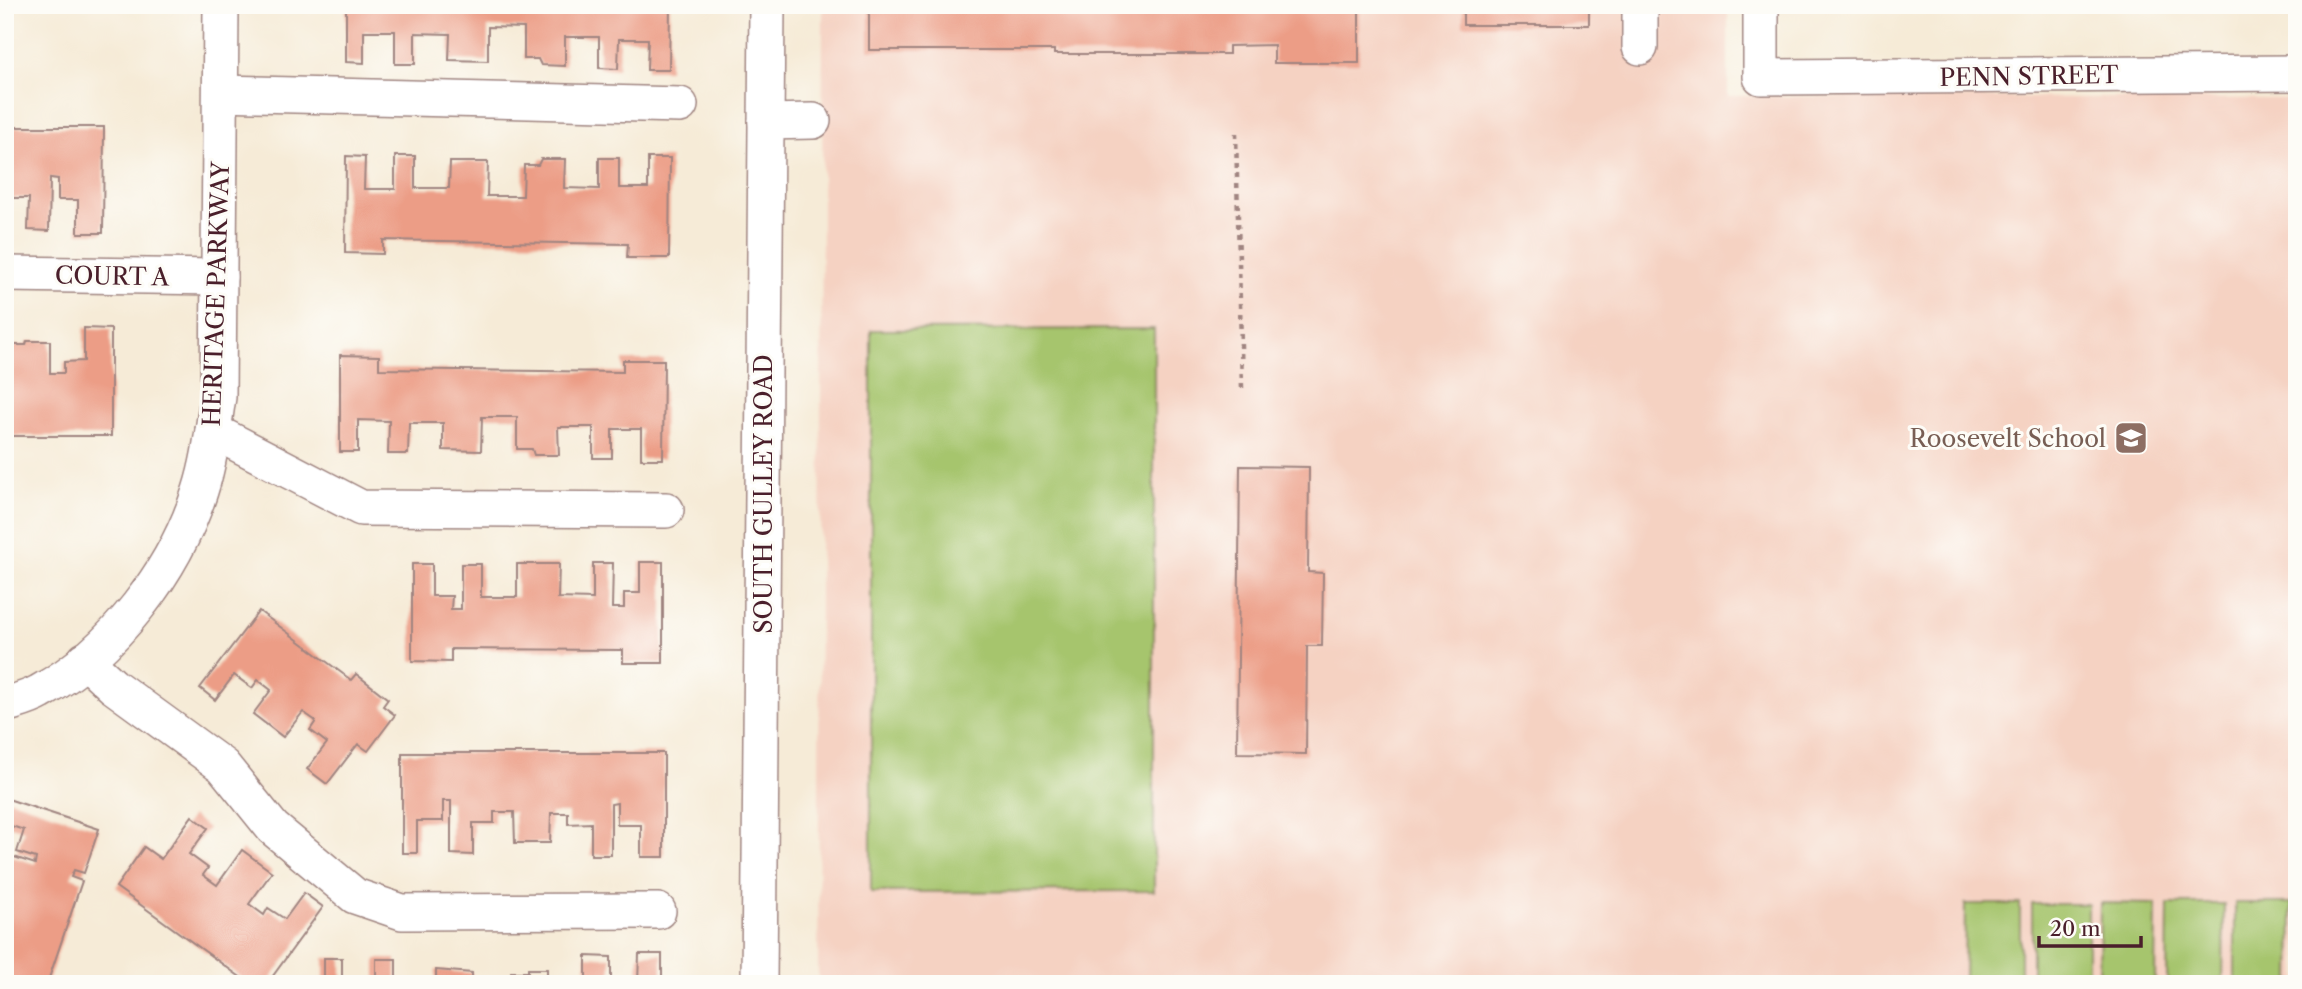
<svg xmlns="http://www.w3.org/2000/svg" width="2302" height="989" font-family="'Libre Caslon Text',serif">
<rect width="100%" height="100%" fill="#fdfcf7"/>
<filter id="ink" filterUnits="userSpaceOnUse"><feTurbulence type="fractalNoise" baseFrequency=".0143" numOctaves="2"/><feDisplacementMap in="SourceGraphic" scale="14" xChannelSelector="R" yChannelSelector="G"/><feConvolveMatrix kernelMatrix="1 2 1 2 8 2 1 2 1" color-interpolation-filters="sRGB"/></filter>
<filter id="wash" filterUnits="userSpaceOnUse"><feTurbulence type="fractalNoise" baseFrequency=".00686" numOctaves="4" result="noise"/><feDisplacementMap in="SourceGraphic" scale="28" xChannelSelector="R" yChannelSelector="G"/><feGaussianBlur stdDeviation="1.57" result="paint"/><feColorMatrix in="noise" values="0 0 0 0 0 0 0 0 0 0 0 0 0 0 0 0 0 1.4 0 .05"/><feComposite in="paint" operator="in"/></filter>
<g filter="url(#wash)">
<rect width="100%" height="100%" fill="#f6ebd7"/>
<polygon fill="#f5d2c2" points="823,5 1728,5 1728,96 2297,99 2297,984 818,984"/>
<g fill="#a6c56d" stroke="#78724c" stroke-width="2">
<polygon points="1154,329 1154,891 871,892 871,330"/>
<polygon points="2100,903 2156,904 2155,984 2099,984"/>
<polygon points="2235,903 2292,903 2291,984 2235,984"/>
<polygon points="1965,904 2020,904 2020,984 1964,984"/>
<rect x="2032" y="904" width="56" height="80"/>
<polygon points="2168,904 2224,904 2223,984 2167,984"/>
</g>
<g id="blocks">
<g fill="#ec9d86">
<polygon points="346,5 670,5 669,70 647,70 648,39 619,39 618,69 599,68 599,37 565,37 565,66 541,65 538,59 524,59 524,28 488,27 488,61 449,60 450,34 415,33 415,64 395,64 395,31 364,31 364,63 346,62"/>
<polygon points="869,5 1359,5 1359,63 1274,63 1274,45 1229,46 1229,54 1054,54 1054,50 869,50"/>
<rect x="1463" y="5" width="126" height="20"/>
<polygon points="5,127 104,127 103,233 78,233 78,200 58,200 58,179 50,178 49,231 28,230 29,198 8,198 8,189 5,189"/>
<polygon points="346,156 365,157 364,189 395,189 395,156 415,156 415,188 449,188 450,162 488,162 487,196 523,196 524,165 538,165 541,159 565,159 564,188 599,189 599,158 619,158 619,188 648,188 648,158 670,158 669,258 627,258 628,244 383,240 383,254 345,253"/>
<polygon points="84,328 111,329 111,436 5,436 5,377 10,377 10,345 26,345 27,341 50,341 50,373 64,373 64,362 84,361"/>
<polygon points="340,355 379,356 379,369 623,372 623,360 664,360 663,459 641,459 641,429 612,429 612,458 593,458 593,427 558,427 559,455 534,455 532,449 517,449 517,417 482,417 481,451 443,450 443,423 409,423 408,454 388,454 389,421 358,420 358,452 340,452"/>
<polygon points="1240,466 1309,467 1308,572 1323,573 1322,646 1307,646 1306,754 1237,753"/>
<polygon points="640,562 663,562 663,663 623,663 623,650 451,649 451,662 412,661 412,564 432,564 432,596 452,596 451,609 461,609 461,564 481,564 481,597 517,597 517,564 559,564 558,598 593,599 593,563 613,563 612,608 624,608 624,593 640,593"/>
<polygon points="259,611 351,680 356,674 388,699 383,706 395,715 368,751 358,744 327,784 307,769 327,743 310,730 316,721 303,712 283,737 253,714 271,690 258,680 252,688 234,675 215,700 200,688"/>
<polygon points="402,753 664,753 664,857 641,857 641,825 617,825 617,803 611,804 611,855 591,855 591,823 568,824 568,813 551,813 550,843 515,843 514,812 494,812 494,823 473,823 473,855 451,854 451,801 443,801 443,821 417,821 417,853 402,853"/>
<polygon points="5,798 99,829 84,873 74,870 71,877 82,881 47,984 5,984 5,920 11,904 5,902 5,854 35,864 36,858 17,852 24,830 5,824"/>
<polygon points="192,816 208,828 189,854 208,868 203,875 217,885 242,850 272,872 249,904 264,915 268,908 285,919 304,893 323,907 267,984 250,984 116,887 144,847 161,859"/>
<polygon points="639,954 662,954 662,984 638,984"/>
<polygon points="586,956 611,957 611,984 586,984"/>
<rect x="324" y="958" width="18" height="26"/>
<rect x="376" y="959" width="20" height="25"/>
<polygon points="528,969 547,969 547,984 510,984 511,972 528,972"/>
<polygon points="436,970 472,973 472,984 436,984"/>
</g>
</g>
</g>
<g filter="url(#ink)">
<use href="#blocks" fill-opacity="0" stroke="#a08581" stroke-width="2"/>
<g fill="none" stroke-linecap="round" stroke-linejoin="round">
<defs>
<g id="minor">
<polyline points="1640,5 1640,47"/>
<polyline points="1761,5 1761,77 2297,73"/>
<polyline points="221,93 680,105"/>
<polyline points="766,122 813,121"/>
<polyline points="5,274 219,277"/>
<polyline points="213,431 361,508 666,510"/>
<polyline points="85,660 113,686 223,766 273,828 355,896 402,912 658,911"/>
<path d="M5,705C17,701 30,698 40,692C113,652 175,570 200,491C210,460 213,429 218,397L221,5"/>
<polyline points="759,984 767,5"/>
</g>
</defs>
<use href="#minor" stroke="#a08581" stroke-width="38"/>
<polyline stroke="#a08581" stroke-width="4.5" stroke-dasharray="5 5" stroke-linecap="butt" points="1236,133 1242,389"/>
<use href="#minor" stroke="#fff" stroke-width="35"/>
</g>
</g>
<defs>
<symbol id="school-square" viewBox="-11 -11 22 22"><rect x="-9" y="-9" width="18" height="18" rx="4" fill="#8d6e63" stroke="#fdfcf7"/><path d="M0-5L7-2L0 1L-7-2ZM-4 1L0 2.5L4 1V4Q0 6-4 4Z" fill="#fff"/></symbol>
</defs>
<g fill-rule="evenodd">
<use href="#school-square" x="2112" y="419" width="38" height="38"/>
</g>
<g text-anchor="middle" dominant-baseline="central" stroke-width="6" stroke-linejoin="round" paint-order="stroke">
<g font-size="24" fill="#4a1f2b" stroke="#fdfcf7">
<text transform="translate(2029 76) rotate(-1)">PENN STREET</text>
<text transform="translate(112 276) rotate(1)">COURT A</text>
<text transform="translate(216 294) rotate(-88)">HERITAGE PARKWAY</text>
<text transform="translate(763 494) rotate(-90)">SOUTH GULLEY ROAD</text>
</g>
<g font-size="24" fill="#785e54" stroke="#fdfcf7" text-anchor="end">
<text x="2106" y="438">Roosevelt School</text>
</g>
</g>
<rect width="2302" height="989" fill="none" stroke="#fdfcf7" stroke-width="28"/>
<path d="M2039 936v10h102v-10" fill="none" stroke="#4a1f2b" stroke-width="3.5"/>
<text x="2050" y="936" font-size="21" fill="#4a1f2b" stroke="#fdfcf7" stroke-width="5" paint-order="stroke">20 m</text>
</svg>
